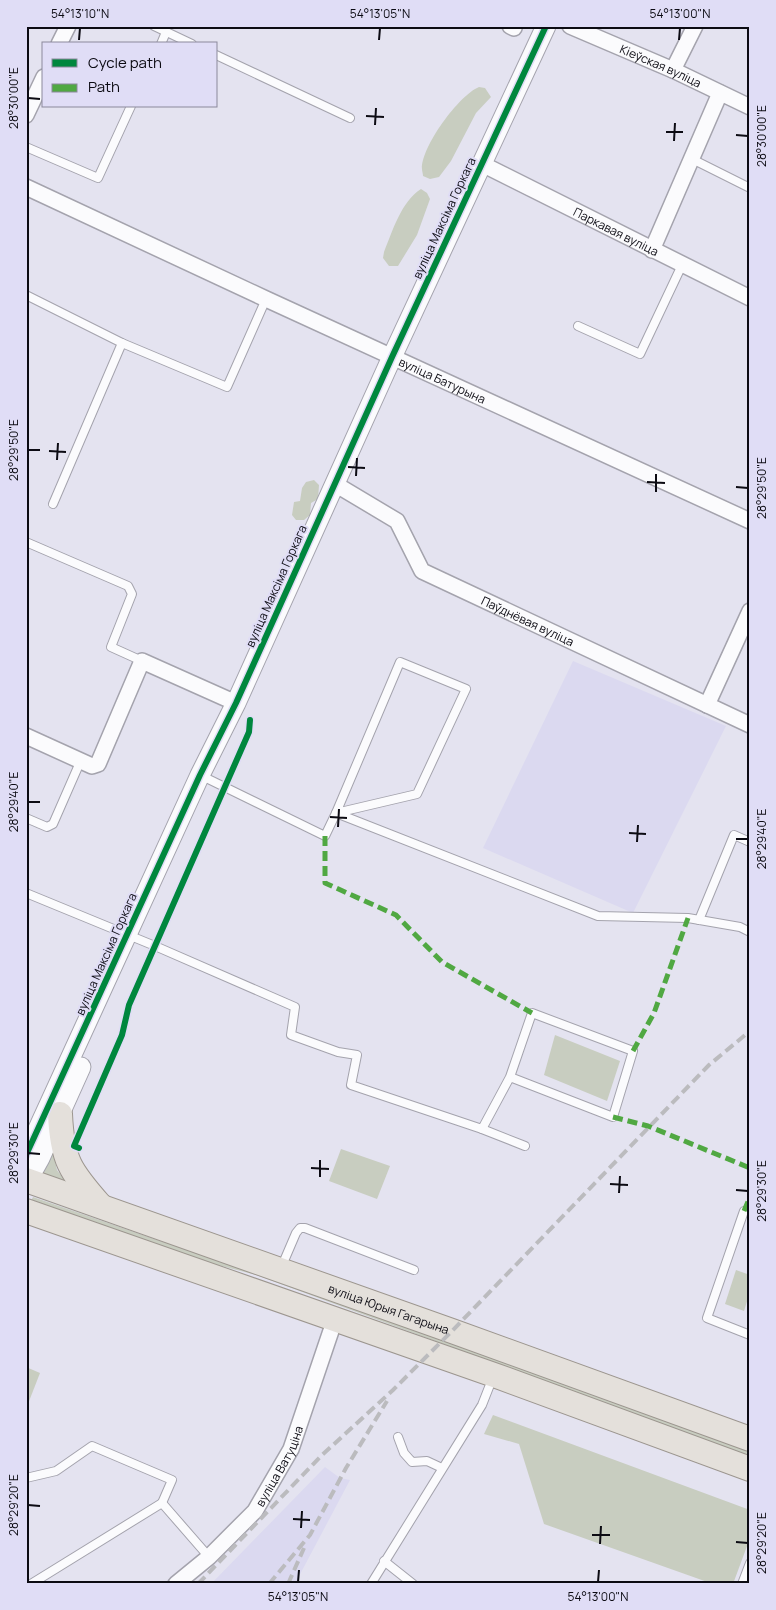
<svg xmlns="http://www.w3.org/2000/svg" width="776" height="1610" font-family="Manrope,sans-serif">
<rect width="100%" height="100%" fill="#e4e3f0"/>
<g fill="#dbd9f0">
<polygon points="573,661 726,726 633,913 483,848"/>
<polygon points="325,1467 340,1478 350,1480 297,1580 301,1584 211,1584"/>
</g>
<g fill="#c8cdc0">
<path d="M479,87L485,88L491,97L476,113L451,161L439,177L430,179L423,176C423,174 422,171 422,169C421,147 459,95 479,87Z"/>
<path d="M421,189L427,193L430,199L417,235L398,266H389L383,258L384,252C393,230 401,202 421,189Z"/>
<polygon points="314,480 319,485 318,499 311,503 310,515 304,520 296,520 292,515 294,502 300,501 302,488 306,482"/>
<polygon points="555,1035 620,1061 607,1101 544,1075"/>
<polygon points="52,1147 57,1170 66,1182 40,1174"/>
<polygon points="341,1149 390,1166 377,1199 329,1181"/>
<polygon points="33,1197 163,1242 206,1250 750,1451 750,1457 256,1275 203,1261 31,1201"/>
<polygon points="736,1270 750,1275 750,1292 744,1311 725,1304"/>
<polygon points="26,1367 40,1373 26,1409"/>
<polygon points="493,1415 750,1510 750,1538 733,1584 713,1584 544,1524 519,1444 484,1434"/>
</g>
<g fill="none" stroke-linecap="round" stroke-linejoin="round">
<defs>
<g id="service">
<polyline points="154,26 192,44"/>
<polyline points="161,44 166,32"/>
<polyline points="216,55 350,118"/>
<polyline points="26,147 98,178 131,106"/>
<polyline points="692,159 750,188"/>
<polyline points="26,295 122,343 227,387 266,299"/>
<polyline points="578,326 640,354 682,265"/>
<polyline points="53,504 122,343"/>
<polyline points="26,542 128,586 132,594 111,647 142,661"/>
<polygon points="400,662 466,689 417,794 336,813"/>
<polyline points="200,775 325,836 336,813 598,916 688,918 740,927 750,932"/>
<polyline points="26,818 47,827 53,824 81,760"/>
<polyline points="26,893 155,946 295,1007 291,1035 338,1052 357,1055 351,1085 482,1129 510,1077 613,1117 633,1051 532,1013 510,1077"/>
<polyline points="699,920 734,835 750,842"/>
<polyline points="482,1129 525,1146"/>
<polyline points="744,1211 707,1318 750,1335"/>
<polyline points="281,1268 296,1233 300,1228 305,1228 414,1270"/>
<polyline points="398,1437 404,1453 412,1462 427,1461 442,1468"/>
<polyline points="26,1478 56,1471 92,1446 172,1480 162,1503"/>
<polyline points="384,1561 413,1584"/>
<polyline points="31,1584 162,1503 209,1557"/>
<polyline points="371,1584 482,1405 493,1377"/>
<polyline points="742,1584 750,1563"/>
</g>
<g id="minor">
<polyline points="510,26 514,28"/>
<path id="s1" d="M570,26L673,70L750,107"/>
<polyline points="59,44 68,26"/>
<polyline points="673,70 695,26"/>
<polyline points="26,115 44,77"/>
<path id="s2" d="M482,164L750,298"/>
<path id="s3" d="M26,187L266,299L750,521"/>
<polyline points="652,250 720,93"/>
<path id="s4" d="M335,484L397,521L422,571L750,725"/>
<polyline points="707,705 750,611"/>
<polyline points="26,736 92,766 98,764 142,661 236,703"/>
<path id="s5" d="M176,1584L209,1557L255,1511L291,1449L335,1319"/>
</g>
<g id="tertiary">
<polyline points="26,1155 200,775 236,703 392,357 546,26"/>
<polyline points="26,1183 40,1158 81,1067"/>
</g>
<g id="primary">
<path d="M60,1114C62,1160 70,1171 100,1205"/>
<path id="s6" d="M26,1180L452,1331L750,1439"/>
<polyline points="26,1211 494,1375 750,1469"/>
</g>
</defs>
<use href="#service" stroke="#a4a3ad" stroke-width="10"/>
<use href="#minor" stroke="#a4a3ad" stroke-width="18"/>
<use href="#tertiary" stroke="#a4a3ad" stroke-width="21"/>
<use href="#primary" stroke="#9c968f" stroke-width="26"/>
<use href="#service" stroke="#fbfbfd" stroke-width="8"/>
<use href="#minor" stroke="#fbfbfd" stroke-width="15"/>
<use href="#tertiary" stroke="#fbfbfd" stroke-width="19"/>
<use href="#primary" stroke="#e4e0db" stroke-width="24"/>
<g stroke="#bbbbbe" stroke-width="4" stroke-dasharray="10 5" stroke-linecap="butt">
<polyline points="198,1584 321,1456 393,1390 452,1331 709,1065 750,1031"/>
<polyline points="269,1584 310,1535 346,1468 387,1401"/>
<polyline points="288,1584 304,1548"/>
</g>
<g stroke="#50a842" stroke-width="5" stroke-dasharray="10 5" stroke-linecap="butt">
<polyline points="325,836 325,883 396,915 442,962 532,1013"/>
<polyline points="633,1051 654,1013 688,918"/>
<polyline points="613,1117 648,1126 750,1168"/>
<polyline points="744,1211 750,1197"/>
</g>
<defs>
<g id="cycleway">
<polyline points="79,1148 74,1146 122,1035 129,1005 249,732 250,720"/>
<polyline points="26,1155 200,775 236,703 392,357 546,26"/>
</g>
</defs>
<use href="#cycleway" stroke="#e0ddf6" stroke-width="9"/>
<use href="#cycleway" stroke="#00873e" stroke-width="6"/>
</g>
<path fill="none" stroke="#0c0b13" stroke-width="2" d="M79,40L80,28M379,40L380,28M679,40L680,28M28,98L40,99M366,116L384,117M375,125L376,108M666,132H683M736,135L748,136M674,141L675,123M28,450H40M49,451L66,452M57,460L58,443M348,467L365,468M356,476L357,458M647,482L665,483M736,487L748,488M656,492V474M28,802H40M330,817L347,818M338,827L339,809M629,833L646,834M736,839H748M637,842L638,825M28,1153L40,1154M311,1168L329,1169M320,1177V1160M610,1184L628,1185M736,1190L748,1191M619,1193L620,1176M28,1505L40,1506M293,1519L310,1520M301,1528L302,1511M592,1535H610M736,1542L748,1543M600,1544L601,1526M298,1582L299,1570M598,1582L599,1570"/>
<g text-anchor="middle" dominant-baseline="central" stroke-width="4" stroke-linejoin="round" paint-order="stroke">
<g font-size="12" fill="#0c0b13" stroke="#e0ddf6">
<text stroke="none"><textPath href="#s1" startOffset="99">Кіеўская вуліца</textPath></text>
<text transform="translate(444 218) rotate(-65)">вуліца Максіма Горкага</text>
<text stroke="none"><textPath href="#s2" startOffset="150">Паркавая вуліца</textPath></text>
<text stroke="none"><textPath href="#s3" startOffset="459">вуліца Батурына</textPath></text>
<text transform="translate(276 586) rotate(-66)">вуліца Максіма Горкага</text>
<text stroke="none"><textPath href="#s4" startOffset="245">Паўднёвая вуліца</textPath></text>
<text transform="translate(106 954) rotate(-66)">вуліца Максіма Горкага</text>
<text stroke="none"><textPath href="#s6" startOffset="385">вуліца Юрыя Гагарына</textPath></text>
<text stroke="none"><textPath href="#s5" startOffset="159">вуліца Ватуціна</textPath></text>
</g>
</g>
<rect width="776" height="1610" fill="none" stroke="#e0ddf6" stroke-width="55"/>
<rect x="42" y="42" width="175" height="65" fill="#e0ddf6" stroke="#8b899b"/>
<rect x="52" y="59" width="25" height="8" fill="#00873e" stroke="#8b899b"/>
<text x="88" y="68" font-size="15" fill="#0c0b13">Cycle path</text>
<rect x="52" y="84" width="25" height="8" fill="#50a842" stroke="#8b899b"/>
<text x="88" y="92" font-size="15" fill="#0c0b13">Path</text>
<rect x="28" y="28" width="720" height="1554" fill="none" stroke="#0c0b13" stroke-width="2"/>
<g font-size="12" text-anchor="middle" fill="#0c0b13">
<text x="80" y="18">54°13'10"N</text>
<text x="380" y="18">54°13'05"N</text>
<text x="680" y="18">54°13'00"N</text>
<text transform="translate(14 98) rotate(-90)" y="4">28°30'00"E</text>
<text transform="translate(762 136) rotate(-90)" y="4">28°30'00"E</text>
<text transform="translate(14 450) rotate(-90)" y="4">28°29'50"E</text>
<text transform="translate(762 488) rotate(-90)" y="4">28°29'50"E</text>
<text transform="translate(14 802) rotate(-90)" y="4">28°29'40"E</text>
<text transform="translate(762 839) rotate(-90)" y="4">28°29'40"E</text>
<text transform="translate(14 1153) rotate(-90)" y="4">28°29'30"E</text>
<text transform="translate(762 1191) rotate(-90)" y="4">28°29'30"E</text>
<text transform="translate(14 1505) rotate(-90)" y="4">28°29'20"E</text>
<text transform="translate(762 1543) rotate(-90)" y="4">28°29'20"E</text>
<text x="298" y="1601">54°13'05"N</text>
<text x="598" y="1601">54°13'00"N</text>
</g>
</svg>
